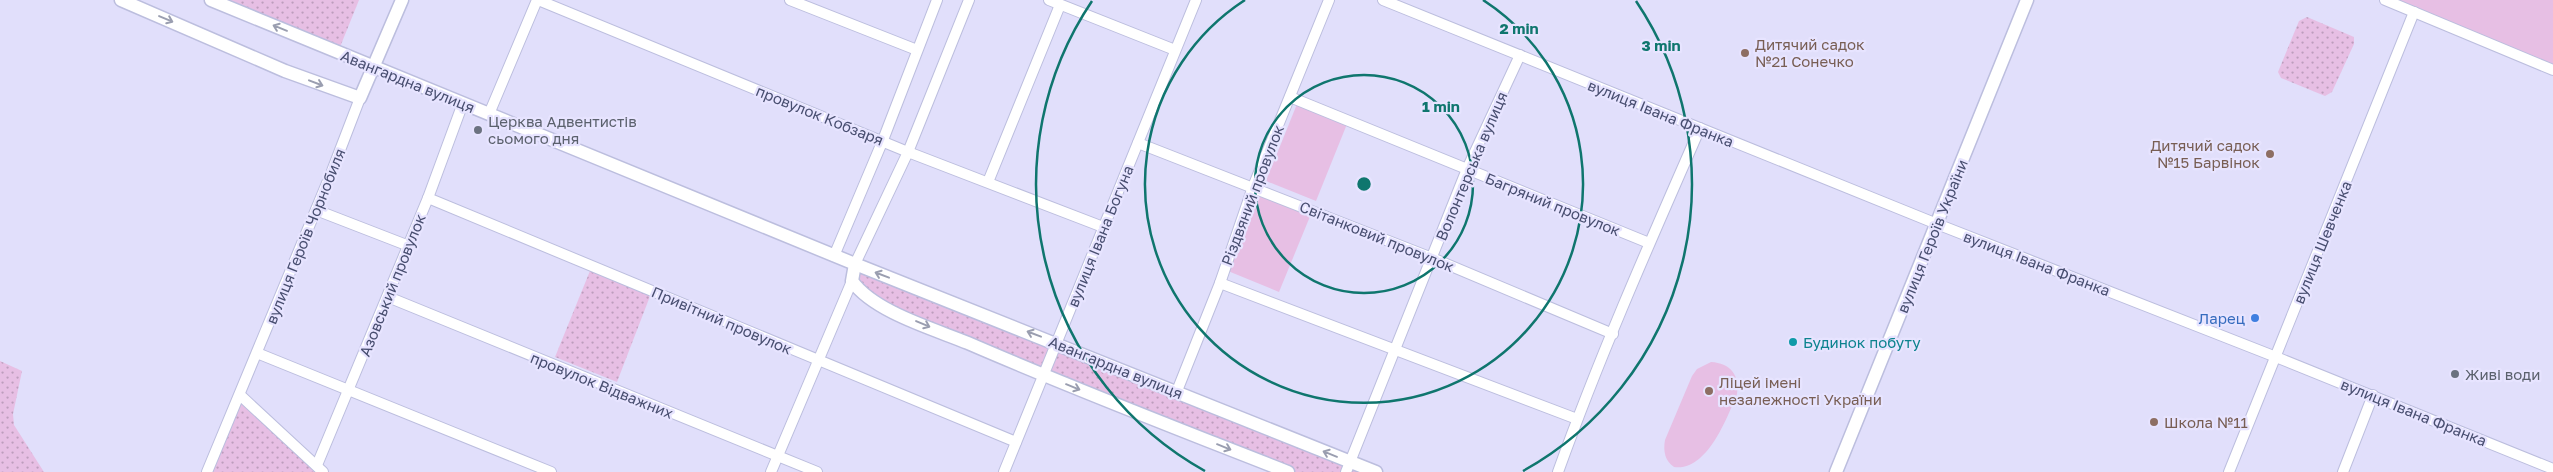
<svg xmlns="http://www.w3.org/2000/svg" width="2553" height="472" font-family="'Golos Text',sans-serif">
<defs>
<pattern id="grass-dots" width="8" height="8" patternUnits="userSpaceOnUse" patternTransform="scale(1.25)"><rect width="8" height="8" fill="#e7bfe4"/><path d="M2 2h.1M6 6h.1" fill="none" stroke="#bd9dbd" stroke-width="1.8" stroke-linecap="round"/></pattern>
</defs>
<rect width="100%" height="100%" fill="#e1dffb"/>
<g fill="url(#grass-dots)">
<polygon points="216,0 359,0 338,52"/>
<polygon points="2307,17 2354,37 2354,44 2332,92 2325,96 2281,78 2278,72 2299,21"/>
<polygon points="855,264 1376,472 1288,472 1043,375 859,291"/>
<polygon points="592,266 652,291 617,382 555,357"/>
<polygon points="0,361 22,371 13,414 14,425 44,472 0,472"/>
<polygon points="243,400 319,472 210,472"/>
</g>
<g fill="#e7bfe4">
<polygon points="2385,0 2553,0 2553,70"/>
<polygon points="1297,104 1347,124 1316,201 1266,181"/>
<polygon points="1261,191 1311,214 1279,292 1228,271"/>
<path d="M1711,362C1730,363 1740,375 1737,394C1728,415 1708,472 1674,467C1665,461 1663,451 1665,440L1692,376L1697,369Z"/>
</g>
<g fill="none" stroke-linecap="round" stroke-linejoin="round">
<defs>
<g id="minor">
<polyline points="538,0 908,152 1103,227"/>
<polyline points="790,0 917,50"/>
<polyline points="1049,0 1175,50"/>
<polyline points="1383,0 1937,224 2276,357 2553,469"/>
<polyline points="2385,0 2553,70"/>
<polyline points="1290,97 1649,243"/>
<polyline points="489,114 537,0"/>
<polyline points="1138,143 1432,258 1613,334"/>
<polyline points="988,182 1060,5"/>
<polyline points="428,198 1016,442"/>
<polyline points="316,210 409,246"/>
<polyline points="834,256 883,140 937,0"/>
<polyline points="855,264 908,152 969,0"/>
<polyline points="1220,283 1577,419"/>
<polyline points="388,297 817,472"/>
<polyline points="257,353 551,472"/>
<polyline points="1177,391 1220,283 1253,187 1329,0"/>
<polyline points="240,395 323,472"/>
<polyline points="317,465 428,198 463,103"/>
<polyline points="207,472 332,171 360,98"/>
<polyline points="771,472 852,281"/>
<polyline points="1004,472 1196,0"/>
<polyline points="1346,472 1467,169 1520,55"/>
<path d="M1558,472C1600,355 1650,242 1700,128"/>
<polyline points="2229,472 2414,12"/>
<polyline points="2343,472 2373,395"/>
</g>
<g id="tertiary">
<polyline points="121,0 285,71 360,98 402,0"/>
<path d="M211,0L855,264L852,281C874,312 934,329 968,343C1074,389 1181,430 1288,472"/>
<polyline points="855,264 1376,472"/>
<polyline points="1836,472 2027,0"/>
</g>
</defs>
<use href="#minor" stroke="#bcbede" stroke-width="12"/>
<use href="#tertiary" stroke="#bcbede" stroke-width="15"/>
<use href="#minor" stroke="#fff" stroke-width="10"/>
<use href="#tertiary" stroke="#fff" stroke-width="12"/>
</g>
<defs><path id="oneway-shaft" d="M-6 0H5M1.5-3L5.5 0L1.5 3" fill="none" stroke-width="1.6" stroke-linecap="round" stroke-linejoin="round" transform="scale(1.25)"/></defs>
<g stroke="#9a9eb0">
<use href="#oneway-shaft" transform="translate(166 19) rotate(23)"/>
<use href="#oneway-shaft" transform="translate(280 28) rotate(-158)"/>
<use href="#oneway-shaft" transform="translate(316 83) rotate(21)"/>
<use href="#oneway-shaft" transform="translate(882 275) rotate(-159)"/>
<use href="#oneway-shaft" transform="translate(923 324) rotate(23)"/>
<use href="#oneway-shaft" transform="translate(1034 334) rotate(-159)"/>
<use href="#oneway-shaft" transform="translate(1073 387) rotate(22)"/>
<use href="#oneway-shaft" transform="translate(1224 447) rotate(22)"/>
<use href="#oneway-shaft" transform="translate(1330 454) rotate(-158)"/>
</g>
<g fill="none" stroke="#0f766e" stroke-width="2.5">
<circle cx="1364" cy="184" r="109"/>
<path d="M1483 0A219 219 0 1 1 1245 0"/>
<path d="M1205 471A328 328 0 0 1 1092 1M1636 1A328 328 0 0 1 1523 471"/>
</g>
<g fill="#8d6e63" stroke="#e7e4ff" stroke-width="2">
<circle cx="1745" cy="53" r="5"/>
<circle cx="2270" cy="154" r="5"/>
<circle cx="1709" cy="391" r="5"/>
<circle cx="2154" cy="422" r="5"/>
</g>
<g fill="#6b7280" stroke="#e7e4ff" stroke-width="2">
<circle cx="478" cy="130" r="5"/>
<circle cx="2455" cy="374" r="5"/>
</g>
<circle fill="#3f7fe0" stroke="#e7e4ff" stroke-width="2" cx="2255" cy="318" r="5"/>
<circle fill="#0f9aa8" stroke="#e7e4ff" stroke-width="2" cx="1793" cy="342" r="5"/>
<g text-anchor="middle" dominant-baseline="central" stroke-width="4.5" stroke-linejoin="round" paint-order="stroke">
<g font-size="15" fill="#785e54" stroke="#e7e4ff" text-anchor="start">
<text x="1755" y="44">Дитячий садок<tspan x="1755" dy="17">№21 Сонечко</tspan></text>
<text x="2260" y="145" text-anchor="end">Дитячий садок<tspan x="2260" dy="17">№15 Барвінок</tspan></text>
<text x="1719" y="382">Ліцей імені<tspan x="1719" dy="17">незалежності України</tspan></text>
<text x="2164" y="422">Школа №11</text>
</g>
<g font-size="15" fill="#484e70" stroke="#e7e4ff">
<text transform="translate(408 81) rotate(22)">Авангардна вулиця</text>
<text transform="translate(1661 113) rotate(22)">вулиця Івана Франка</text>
<text transform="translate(820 115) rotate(22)">провулок Кобзаря</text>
<text transform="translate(1471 166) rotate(-67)">Волонтерська вулиця</text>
<text transform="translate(1252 195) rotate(-69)">Різдвяний провулок</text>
<text transform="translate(1553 204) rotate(22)">Багряний провулок</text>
<text transform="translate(305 236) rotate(-68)">вулиця Героїв Чорнобиля</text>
<text transform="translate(1100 236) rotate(-68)">вулиця Івана Богуна</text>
<text transform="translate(1377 236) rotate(22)">Світанковий провулок</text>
<text transform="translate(1932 236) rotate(-68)">вулиця Героїв України</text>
<text transform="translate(2322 242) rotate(-68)">вулиця Шевченка</text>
<text transform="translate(2037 263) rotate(21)">вулиця Івана Франка</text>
<text transform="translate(392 285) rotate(-68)">Азовський провулок</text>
<text transform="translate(722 320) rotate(23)">Привітний провулок</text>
<text transform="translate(1116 367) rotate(22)">Авангардна вулиця</text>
<text transform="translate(602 385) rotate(22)">провулок Відважних</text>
<text transform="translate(2414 412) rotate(22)">вулиця Івана Франка</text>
</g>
<g font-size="15" fill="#5b616d" stroke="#e7e4ff" text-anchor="start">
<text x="488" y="121">Церква Адвентистів<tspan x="488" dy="17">сьомого дня</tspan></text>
<text x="2465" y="374">Живі води</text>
</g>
<g font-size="15" fill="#366cbe" stroke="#e7e4ff" text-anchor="end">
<text x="2245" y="318">Ларец</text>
</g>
<g font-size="15" fill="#0d838f" stroke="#e7e4ff" text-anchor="start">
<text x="1803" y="342">Будинок побуту</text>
</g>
</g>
<circle cx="1364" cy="184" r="8" fill="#0f766e" stroke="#e7e4ff" stroke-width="2.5"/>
<g font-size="15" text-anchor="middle" font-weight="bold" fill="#0f766e" stroke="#e7e4ff" stroke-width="4.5" stroke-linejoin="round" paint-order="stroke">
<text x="1519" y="34">2 min</text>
<text x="1661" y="51">3 min</text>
<text x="1441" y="112">1 min</text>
</g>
</svg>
